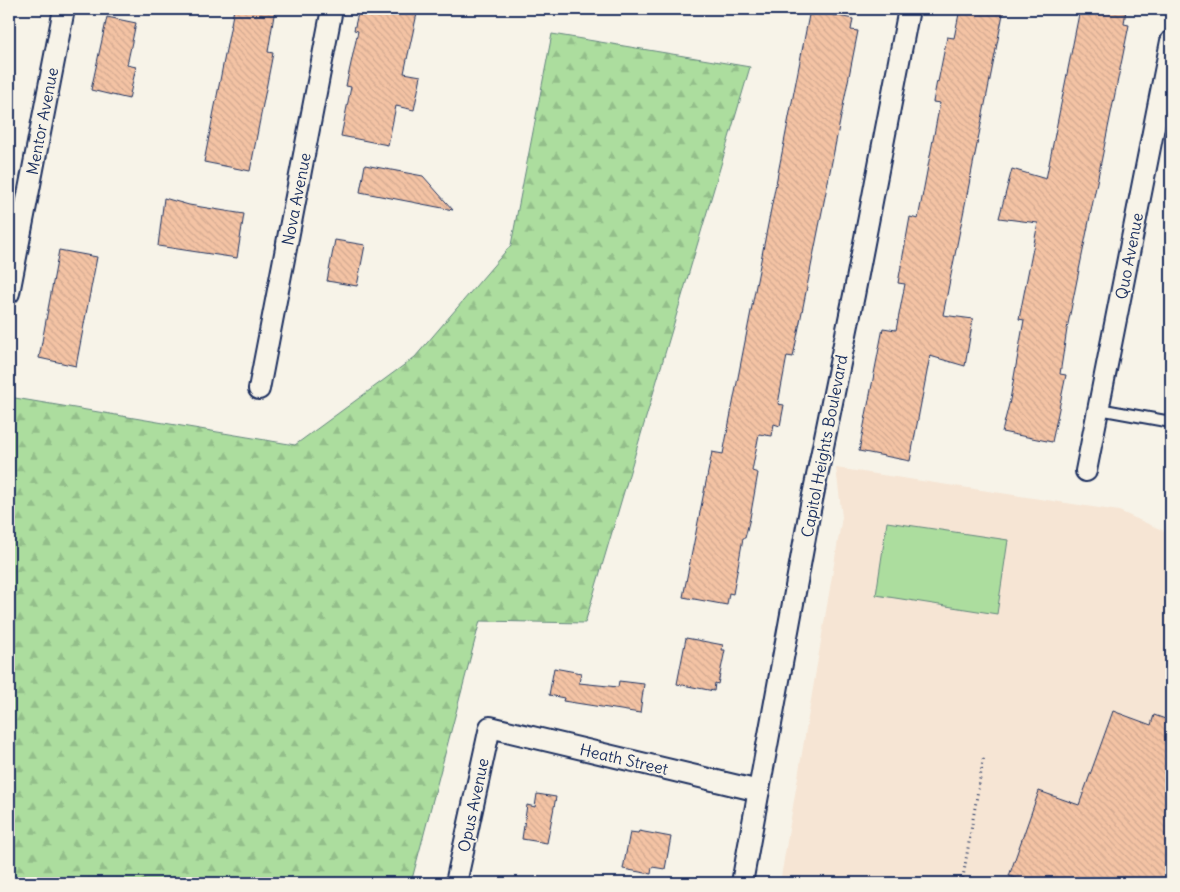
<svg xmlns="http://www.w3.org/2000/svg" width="1180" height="892" font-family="Delius,sans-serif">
<defs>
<pattern id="forest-firs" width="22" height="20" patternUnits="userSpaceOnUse" patternTransform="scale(1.25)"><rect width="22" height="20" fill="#acdd9e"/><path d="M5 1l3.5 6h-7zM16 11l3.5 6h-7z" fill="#93be8a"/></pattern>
<pattern id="building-back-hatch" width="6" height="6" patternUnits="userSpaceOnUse" patternTransform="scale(1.25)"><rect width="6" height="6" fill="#f4c3a4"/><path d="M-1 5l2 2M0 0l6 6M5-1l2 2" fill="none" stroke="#d1a890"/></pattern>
</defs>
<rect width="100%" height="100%" fill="#f7f3e8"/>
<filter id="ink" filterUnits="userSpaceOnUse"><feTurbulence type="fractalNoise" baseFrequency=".02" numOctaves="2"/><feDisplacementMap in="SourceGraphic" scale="10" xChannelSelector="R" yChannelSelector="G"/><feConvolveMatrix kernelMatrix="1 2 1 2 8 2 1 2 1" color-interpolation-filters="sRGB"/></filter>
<g filter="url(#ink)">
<polygon fill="#f6e5d4" points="836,468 1119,511 1171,534 1171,883 780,883 842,517"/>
<polygon fill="url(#forest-firs)" stroke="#64867e" points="552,34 750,67 585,623 480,621 411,883 9,883 9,397 295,445 415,357 511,245"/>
<polygon fill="#acdd9e" stroke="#64867e" points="887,522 1008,540 997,614 876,595"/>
<g fill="url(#building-back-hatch)" stroke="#1b2f5e">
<polygon points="234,9 275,9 268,52 273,53 250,171 204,162"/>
<polygon points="359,9 418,9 404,73 421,76 414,110 396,106 388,145 341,136 351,87 346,86 358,31 354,30"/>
<polygon points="960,9 1004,9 943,315 973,319 965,366 930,356 910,461 859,451 883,328 896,330 905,284 898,283 910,217 918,219 940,103 933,102 937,81 938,82 947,37 954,38"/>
<polygon points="1080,9 1126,9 1124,24 1129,25 1067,329 1060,374 1066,375 1052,442 1002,432 1010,400 1024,320 1019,319 1038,223 999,218 1012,169 1046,179"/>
<polygon points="810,10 853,19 851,30 858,31 793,357 787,356 778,404 784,405 780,426 774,424 772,436 759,434 752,471 758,473 750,518 745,538 743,538 733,594 729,593 727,605 683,597 712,452 723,454"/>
<polygon points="107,17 136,23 127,65 136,67 129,99 91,90"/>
<polygon points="365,165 423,176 453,210 360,192"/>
<polygon points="164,198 189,205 244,214 237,258 158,246"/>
<polygon points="335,240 365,245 357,286 327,281"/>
<polygon points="59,250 97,257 76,366 39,358"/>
<polygon points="686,638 723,645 722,650 725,650 718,684 715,683 714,691 677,684"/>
<polygon points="554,668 581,673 579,683 618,687 619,681 644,684 640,713 563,701 564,698 549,695"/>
<polygon points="1113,711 1151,725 1154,715 1171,721 1171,883 1030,883 1009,876 1039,791 1079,805"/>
<polygon points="537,794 556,797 547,843 522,839 527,805 535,807"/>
<polygon points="639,831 671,837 665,869 652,867 651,874 623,869 630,832 638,833"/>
</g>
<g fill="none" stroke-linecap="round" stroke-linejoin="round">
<defs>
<polyline id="lane" points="1099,409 1171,422"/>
<g id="street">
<polyline points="9,293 64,9"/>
<polyline points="259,389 332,9"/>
<polyline points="1086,471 1171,41"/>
<polyline points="456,883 490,727 759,791"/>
<polyline points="742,883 810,510 854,295 909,9"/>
</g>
</defs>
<use href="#lane" stroke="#1b2f5e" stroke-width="14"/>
<use href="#street" stroke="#1b2f5e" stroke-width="24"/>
<polyline stroke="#1b2f5e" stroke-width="3" stroke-dasharray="1 4" stroke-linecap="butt" points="962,883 984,755"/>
<use href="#lane" stroke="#f7f3e8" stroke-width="10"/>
<use href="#street" stroke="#f7f3e8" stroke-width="20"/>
</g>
</g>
<g text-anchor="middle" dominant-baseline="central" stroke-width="4" stroke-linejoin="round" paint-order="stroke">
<g font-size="16" fill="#1b2f5e" stroke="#f7f3e8">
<text transform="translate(42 121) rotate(-79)">Mentor Avenue</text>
<text transform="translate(296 199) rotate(-79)">Nova Avenue</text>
<text transform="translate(1129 256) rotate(-79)">Quo Avenue</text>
<text transform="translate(824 446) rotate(-79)">Capitol Heights Boulevard</text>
<text transform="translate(624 759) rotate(13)">Heath Street</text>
<text transform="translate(473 805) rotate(-78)">Opus Avenue</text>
</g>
</g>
<rect width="1180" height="892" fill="none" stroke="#f7f3e8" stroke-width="30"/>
<rect x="15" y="15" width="1150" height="862" fill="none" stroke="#1b2f5e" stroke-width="2" filter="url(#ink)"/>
</svg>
